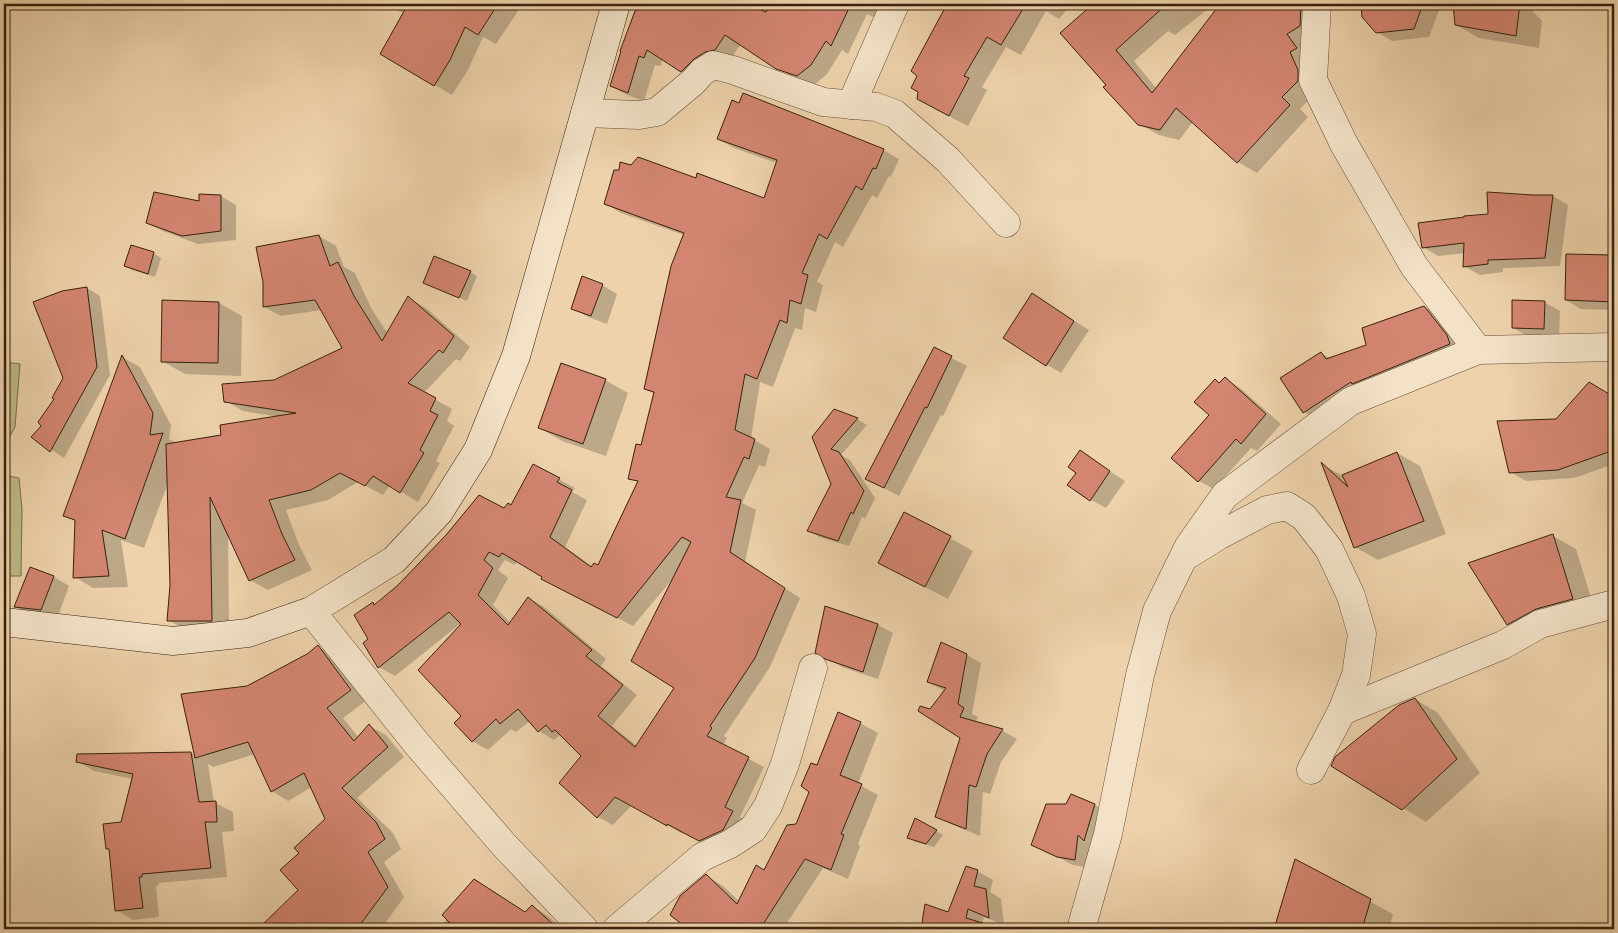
<svg xmlns="http://www.w3.org/2000/svg" width="1618" height="933" font-family="'IM FELL French Canon',serif">
<rect width="100%" height="100%" fill="#edd2ab"/>
<filter id="stains"><feTurbulence type="fractalNoise" baseFrequency=".004" numOctaves="4"/><feColorMatrix values="0 0 0 0 .2 0 0 0 0 .09 0 0 0 0 .02 0 0 0 .5 -.17"/></filter>
<radialGradient id="worn" r=".72"><stop offset=".6" stop-color="#630" stop-opacity="0"/><stop offset="1" stop-color="#630" stop-opacity=".3"/></radialGradient>
<polygon fill="#bdba86" stroke="#7a6e4a" points="4,362 20,364 15,427 6,443 8,476 19,478 22,509 21,576 4,576"/>
<g fill="#0003" fill-rule="evenodd">
<polygon points="381,4 425,4 439,11 442,4 522,5 496,44 483,37 468,70 452,95 435,85 404,13"/>
<polygon points="641,4 746,4 766,13 772,4 776,4 781,7 782,4 797,5 798,4 882,4 873,17 867,14 848,54 842,50 827,74 814,85 794,78 741,44 731,58 698,80 662,59 661,66 655,65 644,101 627,95 611,86"/>
<polygon points="949,4 1072,4 1059,19 1046,11 1021,55 1006,47 982,87 987,90 968,126 937,110 919,75 913,71"/>
<polygon points="1095,4 1213,5 1175,35 1168,31 1134,61 1157,89 1222,22 1245,4 1325,4 1316,92 1300,109 1308,117 1257,173 1238,162 1193,122 1179,140 1159,135 1139,124 1061,33"/>
<polygon points="1362,4 1437,4 1440,8 1429,37 1392,41 1377,32 1364,17"/>
<polygon points="1454,4 1529,4 1529,7 1542,21 1539,48 1479,38 1456,25"/>
<path d="M718,139L883,150L899,159L891,177L889,176L877,198L872,195L843,247L835,242L817,282L823,285L816,312L805,308L802,330L795,328L773,387L760,382L751,438L770,449L765,467L759,465L742,503L756,510L745,562L800,598L770,667L724,736L727,738L723,745L764,767L740,817L747,821L715,849L683,832V834L632,805L613,825L598,817L583,756L566,739L560,735L554,740L539,731L530,721L516,732L511,729L488,750L472,741L463,716L460,624L395,676L379,667L365,644L370,639L373,604L376,605L505,510L512,506L534,466L575,488L572,492L587,500L565,547L593,567H599L639,483L630,478L642,447L655,394L645,389L684,235L621,213L606,204L697,179L765,200L777,163L734,148ZM505,560L515,565L517,561L544,577L558,587L633,626L676,575L675,688L637,746L612,726L637,695L601,666L606,659L544,607L528,598L511,623L493,605L508,578L498,570Z"/>
<polygon points="221,196 236,205 236,240 198,244 163,231 148,222 200,202"/>
<polygon points="1553,196 1568,205 1560,266 1503,268 1503,272 1480,275 1464,266 1465,253 1438,256 1423,247 1489,215 1533,197"/>
<polygon points="319,236 336,246 344,267 355,273 371,308 388,334 409,298 426,308 470,347 460,361 456,359 424,393 452,409 447,421 454,426 436,461 440,463 418,502 390,485 383,495 358,482 328,500 286,510 299,545 312,570 268,590 250,580 228,531 229,630 186,630 168,620 171,585 169,480 144,548 121,540 128,587 93,588 75,577 76,522 65,515 122,357 140,367 171,425 169,439 177,443 223,436 279,417 243,411 226,401 274,381 343,349 322,310 281,316 264,307"/>
<polygon points="153,253 161,258 155,277 132,270 125,266"/>
<polygon points="1567,255 1614,257 1614,310 1581,309 1566,300"/>
<polygon points="470,272 477,276 467,301 424,283"/>
<polygon points="602,285 617,294 607,324 588,317 572,308"/>
<polygon points="87,288 100,296 110,375 64,458 33,437 43,426 65,378"/>
<polygon points="1544,302 1560,311 1559,337 1529,337 1513,328"/>
<polygon points="219,303 242,316 241,376 185,374 162,361"/>
<polygon points="1047,304 1089,330 1061,373 1046,364"/>
<polygon points="1424,307 1439,315 1462,345 1318,421 1304,412 1321,353 1330,358 1368,346"/>
<polygon points="934,349 967,366 943,416 941,415 899,496 882,487"/>
<polygon points="1225,379 1240,388 1281,424 1257,451 1251,448 1214,489 1199,481 1173,458 1210,415 1215,381 1221,384"/>
<polygon points="605,380 628,393 606,456 562,441 540,428"/>
<polygon points="1589,384 1614,398 1614,464 1574,478 1526,481 1510,472"/>
<polygon points="857,419 867,425 841,455 850,460 875,498 865,519 862,517 849,546 819,537 808,530 832,484 814,437"/>
<polygon points="1080,452 1125,481 1106,508 1091,500 1077,472"/>
<polygon points="1397,453 1420,466 1446,534 1378,560 1355,547 1323,465 1343,476"/>
<polygon points="905,513 973,551 948,599 902,575"/>
<polygon points="1553,536 1576,549 1595,611 1530,637 1508,624"/>
<polygon points="31,568 54,577 69,586 57,619 31,616 16,607"/>
<polygon points="878,625 893,633 878,679 842,667 817,652"/>
<polygon points="318,647 335,656 367,700 343,718 359,738 369,726 386,735 404,757 357,798 393,833 401,849 384,862 404,897 381,929 259,929 300,890 301,853 327,820 312,787 288,801 272,791 255,754 213,767 208,764 214,802 233,812 234,831 222,832 227,877 158,883 159,886 156,886 159,917 133,920 116,910 110,850 107,848 122,823 133,779 94,771 77,761 191,753 196,756 247,687 308,655"/>
<polygon points="967,655 981,663 972,714 978,717 975,723 1003,731 1017,739 1001,762 990,794 983,792 980,836 951,824 937,816 961,737 930,710 945,691 928,682"/>
<polygon points="1415,699 1438,713 1480,773 1426,822 1333,765"/>
<polygon points="860,723 878,733 858,784 878,795 858,844 860,846 848,879 823,868 783,929 690,929 671,915 706,876 723,886 739,901 764,871 797,826 811,792 818,767"/>
<polygon points="1095,805 1110,814 1090,868 1073,865 1033,844"/>
<polygon points="936,831 943,835 934,847 916,842 909,838"/>
<polygon points="1295,861 1393,914 1389,929 1275,929"/>
<polygon points="977,871 993,880 990,892 1001,899 1004,925 984,917 981,929 922,929 926,906 949,913"/>
<polygon points="532,906 548,916 563,929 438,929 447,919 526,913"/>
</g>
<g fill="#d38571" stroke="#38210d" fill-rule="evenodd">
<polygon points="408,4 498,4 478,35 465,27 450,60 434,86 380,54"/>
<polygon points="639,4 747,4 766,12 770,4 851,4 831,46 826,41 811,65 797,76 776,69 725,35 715,50 705,52 694,59 681,72 647,50 644,58 639,56 628,93 610,86 621,51 620,51 635,11 636,11"/>
<polygon points="947,4 1026,4 1001,45 987,37 964,76 969,78 949,116 917,99 918,92 911,88 917,76 911,71"/>
<polygon points="1093,4 1167,4 1116,50 1152,93 1220,4 1301,4 1300,26 1287,34 1297,48 1290,52 1298,70 1298,81 1282,97 1290,105 1237,163 1176,108 1160,130 1138,125 1103,87 1106,85 1060,33"/>
<polygon points="1361,4 1423,4 1414,29 1376,33 1362,17"/>
<polygon points="1453,4 1520,4 1516,36 1455,25"/>
<path d="M743,93L884,149L876,169L873,168L862,190L856,186L827,239L819,234L802,273L808,275L801,304L790,300L787,323L780,320L757,379L745,374L735,430L755,439L749,459L744,457L726,497L741,500L730,552L785,588L755,658L710,726L712,728L707,736L749,757L725,807L733,811L723,830L699,841L667,824V826L615,797L597,818L559,783L581,756L555,730L552,732L546,725L538,732L518,709L500,724L496,719L472,742L454,723L461,716L418,670L461,624L449,612L378,668L363,643L368,639L354,615L373,602L374,605L397,586L446,535L479,495L504,508L508,503L511,505L533,464L560,478L557,482L572,490L550,537L591,567L594,563L598,565L638,481L628,479L636,444L641,445L654,392L644,389L671,266L684,233L604,204L614,170H619L620,162L631,165L638,157L696,178L697,173L764,198L777,160L717,139L732,100L739,103ZM682,537L691,542L631,661L674,688L635,747L598,716L623,685L586,656L592,650L528,597L508,625L478,595L493,568L484,560L489,552L499,557L502,553L542,577L541,579L617,618Z"/>
<polygon points="154,192 199,201 199,194 221,195 221,231 182,236 146,223"/>
<polygon points="1487,192 1533,195 1553,195 1545,258 1488,260 1488,264 1463,267 1464,243 1422,248 1418,223 1464,217 1464,216 1488,214"/>
<polygon points="319,235 330,266 338,262 354,296 382,341 408,296 454,336 443,353 439,350 408,383 436,398 430,411 438,415 420,450 424,453 400,493 373,476 365,486 340,473 311,490 269,500 282,534 295,560 249,581 210,497 212,621 167,621 170,585 166,444 221,435 220,425 296,413 224,402 222,384 274,380 342,348 315,300 263,307 263,282 256,247"/>
<polygon points="131,245 154,252 148,274 124,266"/>
<polygon points="1566,254 1614,255 1614,302 1565,300"/>
<polygon points="434,256 471,271 459,298 423,283"/>
<polygon points="582,276 603,284 591,316 571,309"/>
<polygon points="87,287 97,367 50,452 31,437 41,426 38,422 54,399 52,398 63,378 33,302 62,291"/>
<polygon points="1032,293 1074,321 1046,366 1003,338"/>
<polygon points="162,300 219,302 218,363 161,362"/>
<polygon points="1512,300 1545,301 1544,329 1512,328"/>
<polygon points="1424,306 1447,335 1450,344 1352,384 1351,382 1303,413 1280,378 1321,352 1326,359 1366,345 1362,328"/>
<polygon points="934,347 952,356 927,408 925,407 884,488 865,479"/>
<polygon points="122,355 153,413 150,435 163,433 125,539 102,530 109,576 73,578 75,520 63,516"/>
<polygon points="561,363 606,379 583,444 538,428"/>
<polygon points="1225,377 1266,414 1241,444 1236,439 1198,482 1171,458 1209,415 1194,402 1215,379 1219,383"/>
<polygon points="1589,382 1614,397 1614,450 1558,470 1509,473 1497,421 1556,419"/>
<polygon points="834,409 858,418 831,449 839,452 864,491 853,514 851,512 838,541 807,531 831,484 812,437"/>
<polygon points="1080,450 1110,471 1090,501 1067,485 1076,473 1068,467"/>
<polygon points="1397,452 1424,521 1354,548 1321,462 1348,487 1342,475"/>
<polygon points="904,512 951,536 925,587 878,563"/>
<polygon points="1553,534 1573,599 1536,609 1507,625 1468,563"/>
<polygon points="30,567 54,576 41,610 14,607"/>
<polygon points="825,606 878,624 863,672 825,659 815,653"/>
<polygon points="941,642 967,654 958,704 964,708 960,717 1003,729 987,754 976,787 969,785 966,829 935,817 960,738 918,711 920,706 930,709 946,688 927,682"/>
<polygon points="318,645 351,690 327,708 354,741 369,724 388,747 342,788 376,822 385,839 368,852 388,887 357,929 258,929 298,890 280,870 299,853 294,848 325,819 304,773 271,792 248,742 195,758 181,694 247,686 307,654"/>
<polygon points="1415,698 1457,759 1402,810 1331,766 1335,757 1399,705"/>
<polygon points="838,712 861,722 840,775 862,784 841,834 844,835 831,870 805,859 760,929 688,929 670,915 680,896 706,874 737,904 756,865 764,870 787,825 796,824 809,792 801,786 811,763 817,765"/>
<polygon points="191,752 199,802 216,801 217,822 205,822 211,868 142,874 142,877 139,877 143,908 115,911 109,849 106,849 103,824 121,822 133,774 76,762 77,754"/>
<polygon points="1071,794 1095,804 1084,841 1078,835 1075,860 1057,857 1031,845 1046,804 1066,804"/>
<polygon points="915,818 937,830 926,844 907,838"/>
<polygon points="1295,859 1371,899 1362,929 1274,929"/>
<polygon points="966,866 978,870 974,886 986,889 989,918 968,909 966,918 989,925 988,929 921,929 925,904 948,912"/>
<polygon points="474,879 525,912 532,905 558,929 456,929 442,915"/>
</g>
<g fill="none" stroke-linecap="round" stroke-linejoin="round">
<defs>
<g id="minor">
<polyline points="1317,4 1313,80 1344,144 1414,266 1478,350"/>
<polyline points="851,105 895,4"/>
<polyline points="585,113 639,115 657,112 693,82 702,72 713,65 733,70 823,102 876,107 895,114 948,160 1006,223"/>
<polyline points="1189,554 1218,536 1267,510 1287,506 1304,517 1329,549 1351,596 1362,634 1356,675 1342,711 1311,770"/>
<polyline points="311,611 417,744 504,845 584,929"/>
<polyline points="1342,711 1503,645 1540,624 1614,604"/>
<polyline points="617,929 702,857 730,844 753,829 768,806 785,764 813,668"/>
<polyline points="1081,929 1108,834 1140,675 1157,611 1189,546 1225,495 1351,401 1478,350 1614,347"/>
</g>
<polyline id="secondary" points="4,622 173,641 248,633 311,611 394,560 439,512 478,450 516,356 616,4"/>
</defs>
<use href="#minor" stroke="#654d34" stroke-width="29"/>
<use href="#secondary" stroke="#38210d" stroke-width="29"/>
<use href="#minor" stroke="#f3e2c8" stroke-width="28"/>
<use href="#secondary" stroke="#f3e2c8" stroke-width="28"/>
</g>
<rect width="1618" height="933" fill="none" stroke="#edd2ab" stroke-width="20"/>
<rect x="5" y="5" width="1608" height="923" fill="none" stroke="#38210d" stroke-width="2.5"/>
<rect x="10" y="10" width="1598" height="913" fill="none" stroke="#38210d"/>
<rect width="100%" height="100%" filter="url(#stains)"/>
<rect width="100%" height="100%" fill="url(#worn)"/>
</svg>
